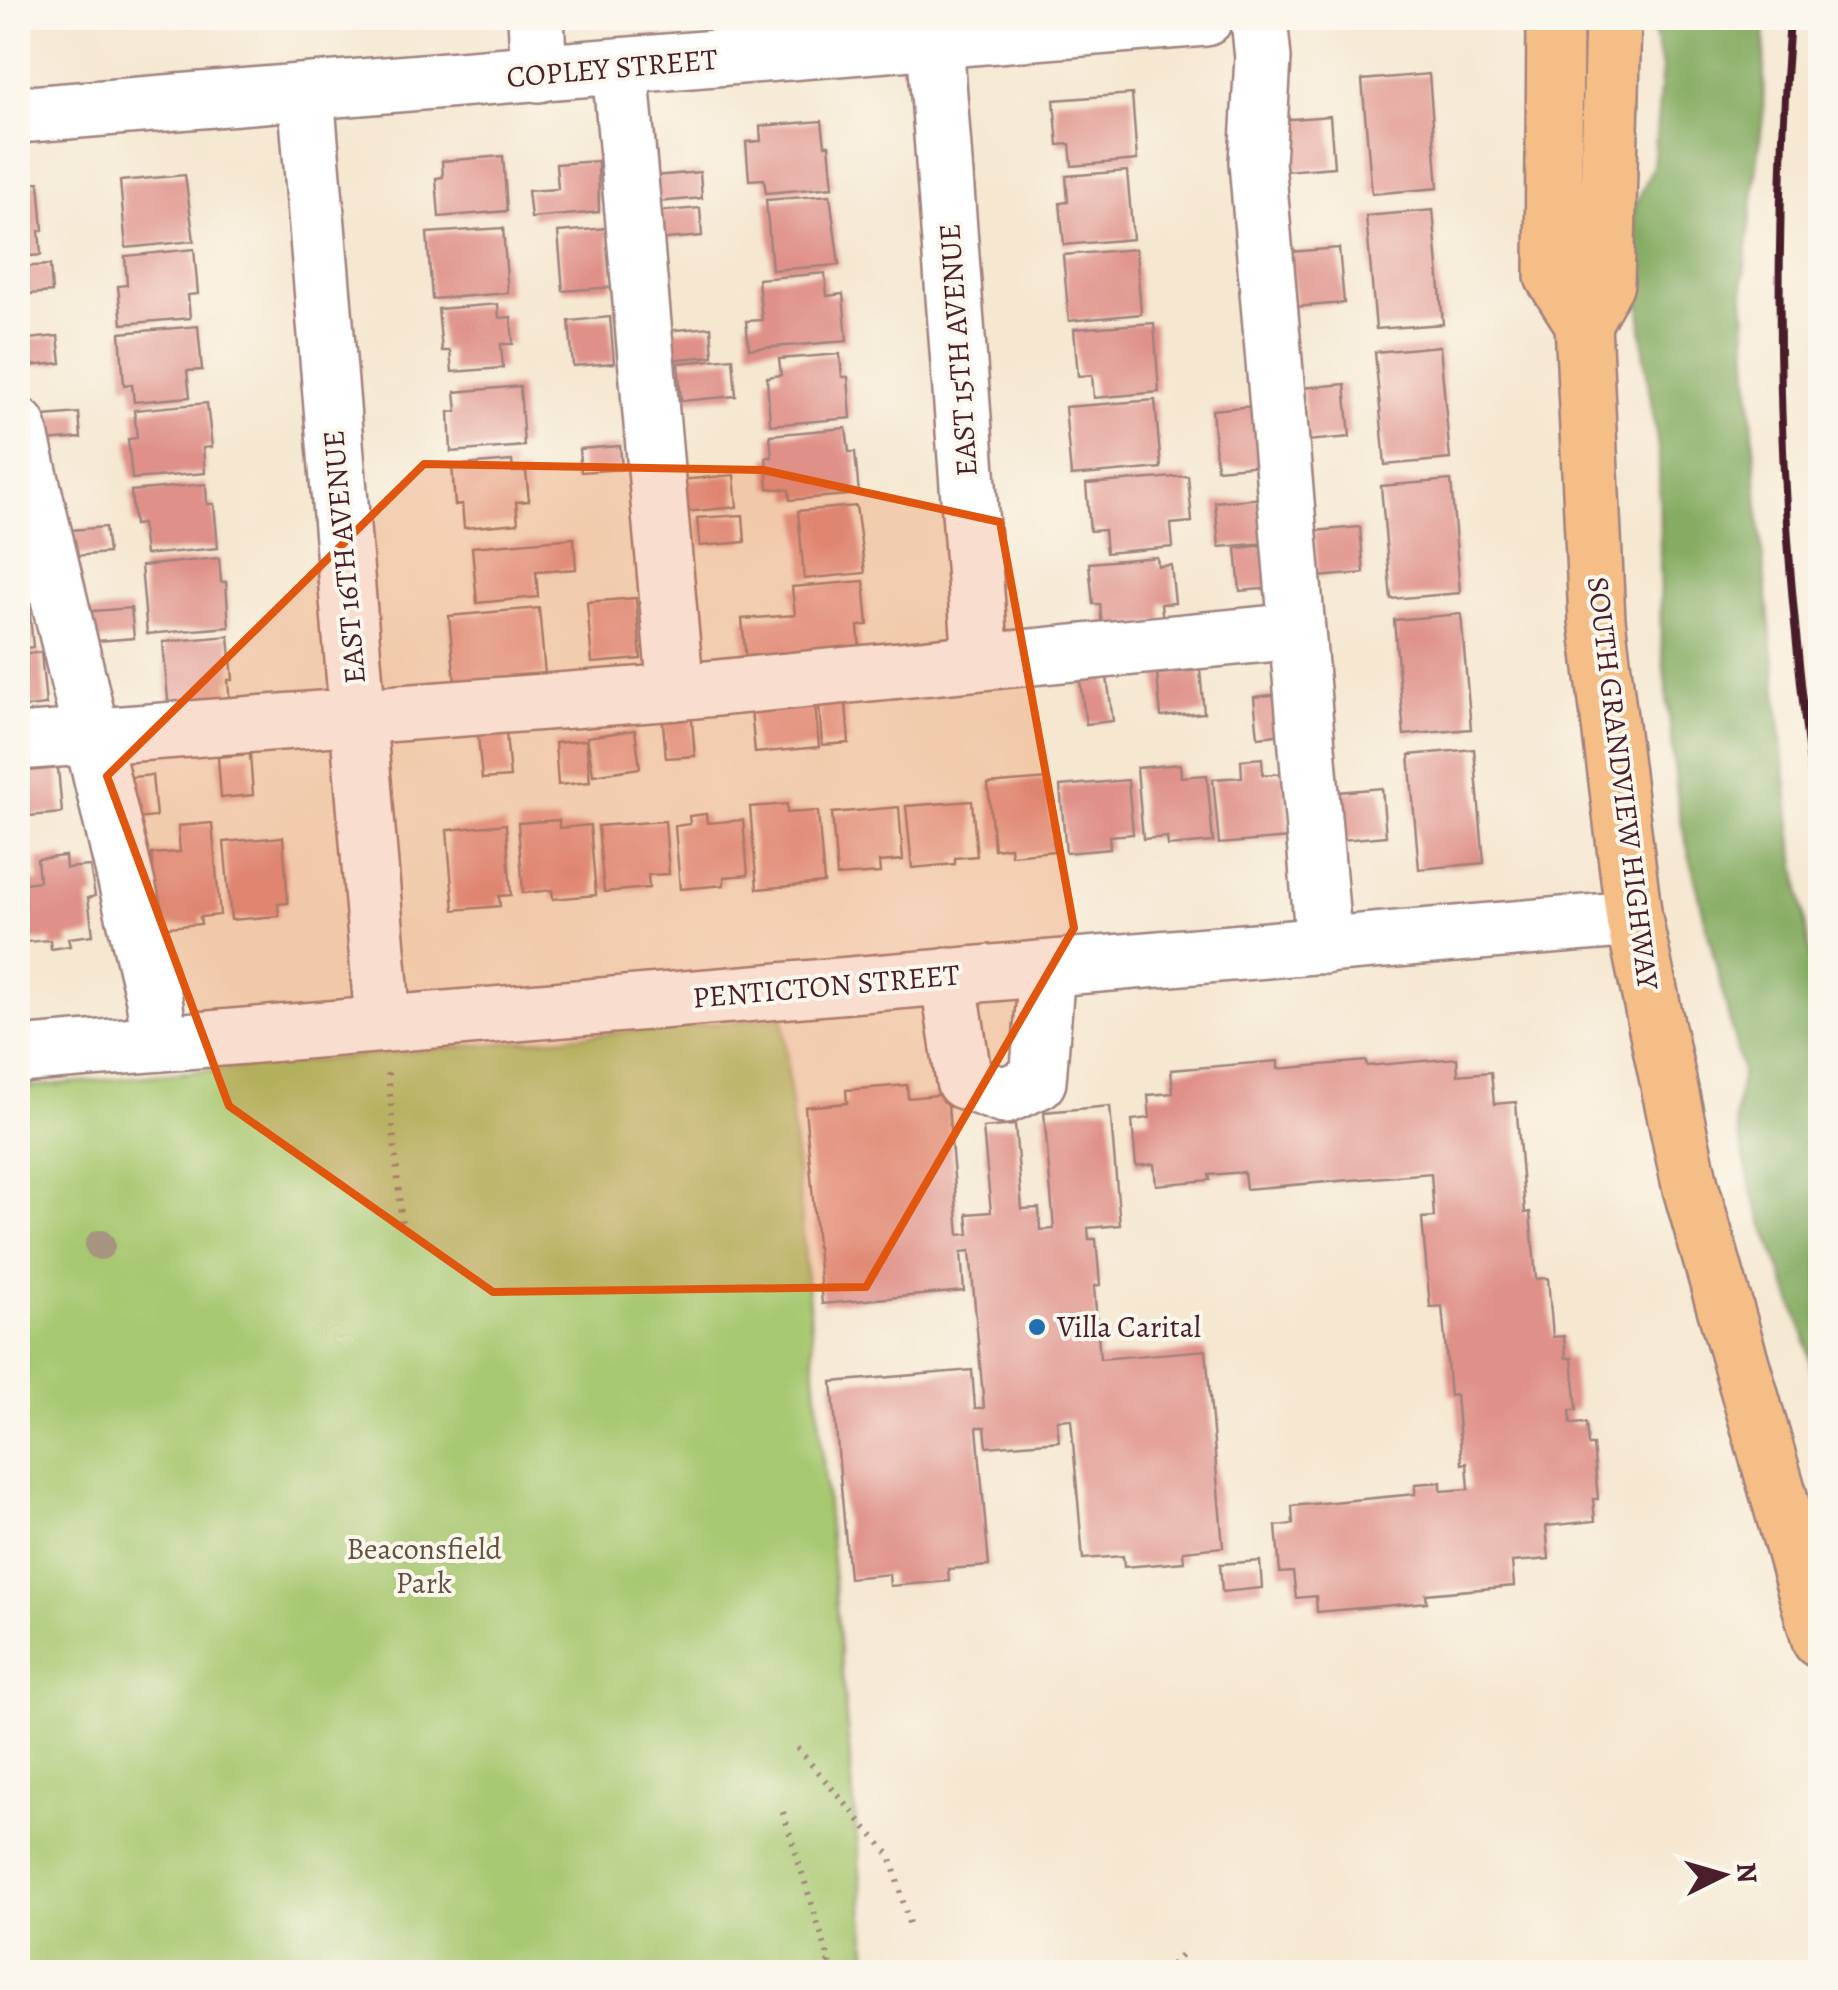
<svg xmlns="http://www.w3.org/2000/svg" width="1838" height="1990" font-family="Alegreya,serif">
<rect width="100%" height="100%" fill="#fbf7ec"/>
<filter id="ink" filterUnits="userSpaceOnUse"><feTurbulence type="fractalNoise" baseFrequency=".01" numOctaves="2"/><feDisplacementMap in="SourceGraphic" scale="20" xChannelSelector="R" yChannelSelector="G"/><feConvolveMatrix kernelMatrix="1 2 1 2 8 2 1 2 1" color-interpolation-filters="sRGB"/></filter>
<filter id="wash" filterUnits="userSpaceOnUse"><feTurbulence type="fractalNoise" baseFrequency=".0048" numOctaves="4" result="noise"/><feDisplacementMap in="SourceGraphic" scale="40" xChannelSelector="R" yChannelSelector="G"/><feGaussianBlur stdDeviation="2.25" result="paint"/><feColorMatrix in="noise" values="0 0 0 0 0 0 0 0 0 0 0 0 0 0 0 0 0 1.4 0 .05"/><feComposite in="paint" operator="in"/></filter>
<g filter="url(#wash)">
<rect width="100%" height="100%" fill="#f5e7d0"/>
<polygon fill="#a7c770" stroke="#78734e" stroke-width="2.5" points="783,1017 869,1972 18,1972 18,1088"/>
<polygon fill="#85ac62" stroke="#686646" stroke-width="2.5" points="1652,18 1765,18 1763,116 1743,283 1759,522 1793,845 1820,1018 1820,1408 1805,1337 1753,1195 1735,1119 1742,1072 1679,813 1661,638 1659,454 1645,361 1632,212 1653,167 1662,68"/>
<g id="blocks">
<g fill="#df9189">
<polygon points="1429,74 1438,188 1372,194 1362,80"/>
<polygon points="1132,94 1137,160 1072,166 1070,144 1058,145 1054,100"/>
<polygon points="1330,116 1334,167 1285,171 1280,120"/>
<polygon points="822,121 825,145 829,145 833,187 766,193 764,179 749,180 746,142 761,141 760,126"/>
<polygon points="503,156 507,211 439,217 436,178 443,177 442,161"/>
<polygon points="598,161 599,212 531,218 528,191 558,189 556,164"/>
<polygon points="1127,171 1133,239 1064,245 1060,203 1068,202 1066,176"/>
<polygon points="700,172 702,198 657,202 654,176"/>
<polygon points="185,175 194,241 126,248 120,181"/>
<polygon points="39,182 43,230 39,231 41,255 18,257 18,184"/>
<polygon points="830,195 839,265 772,270 766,200"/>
<polygon points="700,208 702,236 655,240 653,212"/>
<polygon points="1433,210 1443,324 1376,329 1366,216"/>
<polygon points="503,228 508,293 432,299 427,233"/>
<polygon points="608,228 613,287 563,291 558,232"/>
<polygon points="1339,248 1344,303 1295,307 1290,252"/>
<polygon points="194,249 198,294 188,295 190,318 122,324 118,286 127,285 125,256"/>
<polygon points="1136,249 1141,314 1069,321 1063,255"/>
<polygon points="50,265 52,292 18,295 18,267"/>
<polygon points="825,273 827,296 843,294 847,341 749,349 746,321 762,320 758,279"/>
<polygon points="498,304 499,318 511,317 513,344 501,344 503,368 452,372 450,351 442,351 438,309"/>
<polygon points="610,317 614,363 573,366 569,321"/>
<polygon points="1154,323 1159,392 1094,398 1092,375 1078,376 1074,329"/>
<polygon points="198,326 202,370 187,371 190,397 134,402 132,384 124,385 120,333"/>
<polygon points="711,327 713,356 668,360 665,331"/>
<polygon points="58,336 61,363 18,367 18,340"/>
<polygon points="1440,346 1450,459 1385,465 1375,352"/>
<polygon points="840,354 842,377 848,377 851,418 770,425 767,377 781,375 779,359"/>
<polygon points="733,358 736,396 681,401 678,363"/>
<polygon points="1345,384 1350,437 1307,441 1302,388"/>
<polygon points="520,386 524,446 451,452 449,412 457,411 455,392"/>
<polygon points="1155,400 1161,468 1071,476 1065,407"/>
<polygon points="207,403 212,447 203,448 205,473 132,479 128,439 137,438 134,410"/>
<polygon points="1254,406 1260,465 1217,469 1212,410"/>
<polygon points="79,413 81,438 35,442 33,417"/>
<polygon points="846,428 849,452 855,452 859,494 790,500 789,490 768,488 766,457 772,457 770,435"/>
<polygon points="620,446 622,469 581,472 579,449"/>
<polygon points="512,461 513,472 526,471 529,501 516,502 518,523 464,528 462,504 455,505 452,466"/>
<polygon points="734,475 737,507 684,512 681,480"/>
<polygon points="1188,476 1192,522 1171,524 1173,547 1106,553 1104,530 1090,531 1086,484"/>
<polygon points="1451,480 1460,593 1391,599 1381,486"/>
<polygon points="206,484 207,504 214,504 218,548 145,555 142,524 134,525 131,491"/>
<polygon points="1264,498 1268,543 1219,547 1215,502"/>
<polygon points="856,506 865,573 804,579 798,511"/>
<polygon points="743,515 745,542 700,546 697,518"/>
<polygon points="105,527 108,553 63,557 60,531"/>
<polygon points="1360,527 1364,573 1318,577 1314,531"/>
<polygon points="574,538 576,569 536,572 538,597 477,603 472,547"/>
<polygon points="1269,545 1273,588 1240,591 1236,548"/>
<polygon points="1157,557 1158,566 1171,565 1175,603 1161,604 1163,622 1102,628 1100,604 1093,604 1089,563"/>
<polygon points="219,558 221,582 226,582 229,627 147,634 141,566"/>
<polygon points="864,581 868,625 858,626 860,651 746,661 742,619 795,615 792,587"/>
<polygon points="636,598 641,659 592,663 587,602"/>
<polygon points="29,605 33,647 18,649 18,606"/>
<polygon points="131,608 134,638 85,642 82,612"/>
<polygon points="539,608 545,675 455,683 449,616"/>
<polygon points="1461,614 1471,729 1404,735 1394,620"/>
<polygon points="229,636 233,680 228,680 230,706 169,711 163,642"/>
<polygon points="41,652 46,705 18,708 18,654"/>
<polygon points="1200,670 1204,713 1161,717 1157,674"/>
<polygon points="1107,677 1113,721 1086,724 1080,681"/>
<polygon points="1281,694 1285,734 1258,737 1254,697"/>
<polygon points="815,703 819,747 755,753 751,709"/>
<polygon points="846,703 849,743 822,745 819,705"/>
<polygon points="691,710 695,756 666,758 662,712"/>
<polygon points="635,730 640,768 593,775 587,737"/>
<polygon points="506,733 510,777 482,779 478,735"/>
<polygon points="586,740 590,782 558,785 555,743"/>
<polygon points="1474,749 1484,863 1419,869 1409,755"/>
<polygon points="250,754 253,795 221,798 218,757"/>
<polygon points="1262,758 1263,775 1284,773 1289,838 1219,844 1213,779 1242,777 1241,760"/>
<polygon points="1180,764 1181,777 1207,775 1213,842 1168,846 1167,837 1143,839 1137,768"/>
<polygon points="58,768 62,813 18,817 18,772"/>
<polygon points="152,775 156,817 126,820 122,778"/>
<polygon points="1048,779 1054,851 1011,855 1010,847 994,849 988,784"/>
<polygon points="1128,780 1133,834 1109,836 1110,849 1066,853 1060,786"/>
<polygon points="1382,788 1386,836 1342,840 1338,792"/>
<polygon points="972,801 977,856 955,858 955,864 912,868 906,806"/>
<polygon points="787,804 787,813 818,811 824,883 757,889 750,807"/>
<polygon points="899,807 903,860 879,862 880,873 837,876 832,813"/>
<polygon points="706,814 707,823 743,820 748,875 724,877 724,885 680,889 675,826 690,824 689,816"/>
<polygon points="559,820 559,828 590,825 596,895 553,899 552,890 523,893 518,823"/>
<polygon points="665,821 669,874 648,875 649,888 604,892 598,826"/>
<polygon points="212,823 220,915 200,917 201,924 158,928 152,854 180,852 178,826"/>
<polygon points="506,824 511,895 499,896 500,906 454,910 447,830"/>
<polygon points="283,837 288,903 278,904 279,916 231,920 224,842"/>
<polygon points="65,856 66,868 90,866 95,896 88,898 93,935 68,938 70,946 51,949 50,940 26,942 18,884 39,881 37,859"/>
<polygon points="1457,1058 1458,1075 1491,1072 1494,1104 1516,1102 1525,1213 1530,1212 1536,1279 1548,1278 1553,1337 1564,1336 1566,1358 1572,1358 1577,1410 1570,1410 1571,1424 1586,1423 1588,1445 1593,1445 1598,1499 1593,1499 1595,1521 1546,1526 1549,1559 1512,1562 1514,1586 1426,1594 1427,1602 1317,1612 1316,1596 1296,1598 1293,1572 1280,1573 1276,1526 1293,1524 1292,1506 1415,1494 1415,1484 1441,1482 1441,1491 1469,1489 1467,1463 1462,1464 1456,1395 1450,1396 1442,1306 1430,1307 1422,1218 1434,1217 1431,1173 1246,1189 1244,1172 1209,1175 1210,1180 1156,1185 1154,1164 1136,1166 1132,1120 1150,1118 1148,1095 1173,1093 1171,1070 1278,1061 1278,1069 1366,1061 1367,1066"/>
<polygon points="907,1085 908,1098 947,1094 959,1235 969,1234 967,1214 991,1212 983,1128 1015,1125 1022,1209 1039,1208 1040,1230 1054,1229 1044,1112 1110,1106 1120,1225 1088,1228 1089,1239 1096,1239 1100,1285 1094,1286 1100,1359 1206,1350 1223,1547 1183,1551 1184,1562 1124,1567 1123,1556 1083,1559 1071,1419 1057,1420 1059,1441 987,1447 985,1427 977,1427 989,1566 948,1569 949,1581 890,1586 889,1574 849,1578 832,1382 972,1370 975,1408 984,1408 970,1251 961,1252 964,1291 822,1304 805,1107 847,1103 846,1090"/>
<polygon points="1260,1561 1262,1588 1222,1592 1220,1564"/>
</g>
</g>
</g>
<g filter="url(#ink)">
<use href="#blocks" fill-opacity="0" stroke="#a0837e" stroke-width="2.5"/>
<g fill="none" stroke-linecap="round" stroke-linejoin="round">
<defs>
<g id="minor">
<polyline points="536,18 539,74"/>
<polyline points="1259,18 1263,58 1257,162 1324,946"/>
<polyline points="935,41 981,660"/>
<polyline points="620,67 676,692"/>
<polyline points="306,93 383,1022"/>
<polyline points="18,115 1205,18"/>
<polyline points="18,426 154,999 160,1043"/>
<polyline points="18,742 676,692 1296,631"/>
<polyline points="948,976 964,1081 1004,1096 1038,1081 1047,969"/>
<polyline points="18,1055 1634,919"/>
</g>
<g id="major">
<polyline points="1555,18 1553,276 1583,323 1597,620 1634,919 1690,1185 1820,1640"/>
<polyline points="1583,323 1606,283 1613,18"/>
</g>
</defs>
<use href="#minor" stroke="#a0837e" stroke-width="60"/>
<use href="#major" stroke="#a0837e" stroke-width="60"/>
<g stroke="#a0837e" stroke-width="6" stroke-dasharray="2.5 8" stroke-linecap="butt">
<polyline points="388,1073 402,1227"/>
<polyline points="797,1748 890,1855 910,1927"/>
<polyline points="783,1812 833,1972"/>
<polyline points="820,1972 830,1961"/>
<polyline points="1164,1972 1186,1951"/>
</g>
<use href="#minor" stroke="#fff" stroke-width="55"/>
<use href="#major" stroke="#f6be87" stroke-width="55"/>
<path stroke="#4a1f2b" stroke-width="8" d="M1790,18C1774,233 1776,449 1799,664C1805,722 1811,781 1820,838"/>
</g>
<circle fill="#a69481" cx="100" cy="1245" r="15"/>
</g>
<path fill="#e0560e" fill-opacity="0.2" stroke="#e0560e" stroke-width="8" stroke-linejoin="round" d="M424,464L763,470L1000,522L1074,928L866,1287L493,1292L229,1106L107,776Z"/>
<circle fill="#1f6fb2" stroke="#fbf7ec" stroke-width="4" cx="1037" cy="1327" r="10"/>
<g text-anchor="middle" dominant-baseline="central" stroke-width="8" stroke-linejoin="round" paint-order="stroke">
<g font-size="30" fill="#4a1f2b" stroke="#fbf7ec">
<text transform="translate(612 68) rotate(-5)">COPLEY STREET</text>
<text transform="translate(958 350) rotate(-94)">EAST 15TH AVENUE</text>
<text transform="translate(344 557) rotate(-95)">EAST 16TH AVENUE</text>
<text transform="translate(1623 783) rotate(83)">SOUTH GRANDVIEW HIGHWAY</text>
<text transform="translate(826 986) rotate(-5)">PENTICTON STREET</text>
</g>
<g font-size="30" fill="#4a1f2b" stroke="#fbf7ec" text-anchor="start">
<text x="1057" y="1327">Villa Carital</text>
</g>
<g font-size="30" fill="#665140" stroke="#fbf7ec">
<text x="424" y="1549">Beaconsfield<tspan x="424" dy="34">Park</tspan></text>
</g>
</g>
<rect width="1838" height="1990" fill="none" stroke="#fbf7ec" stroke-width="60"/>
<g transform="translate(1723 1875) rotate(85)" stroke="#fbf7ec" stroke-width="8" paint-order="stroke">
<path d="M0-8L18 38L0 25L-18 38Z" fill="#4a1f2b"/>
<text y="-15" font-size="28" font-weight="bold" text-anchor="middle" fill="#4a1f2b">N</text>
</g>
</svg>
